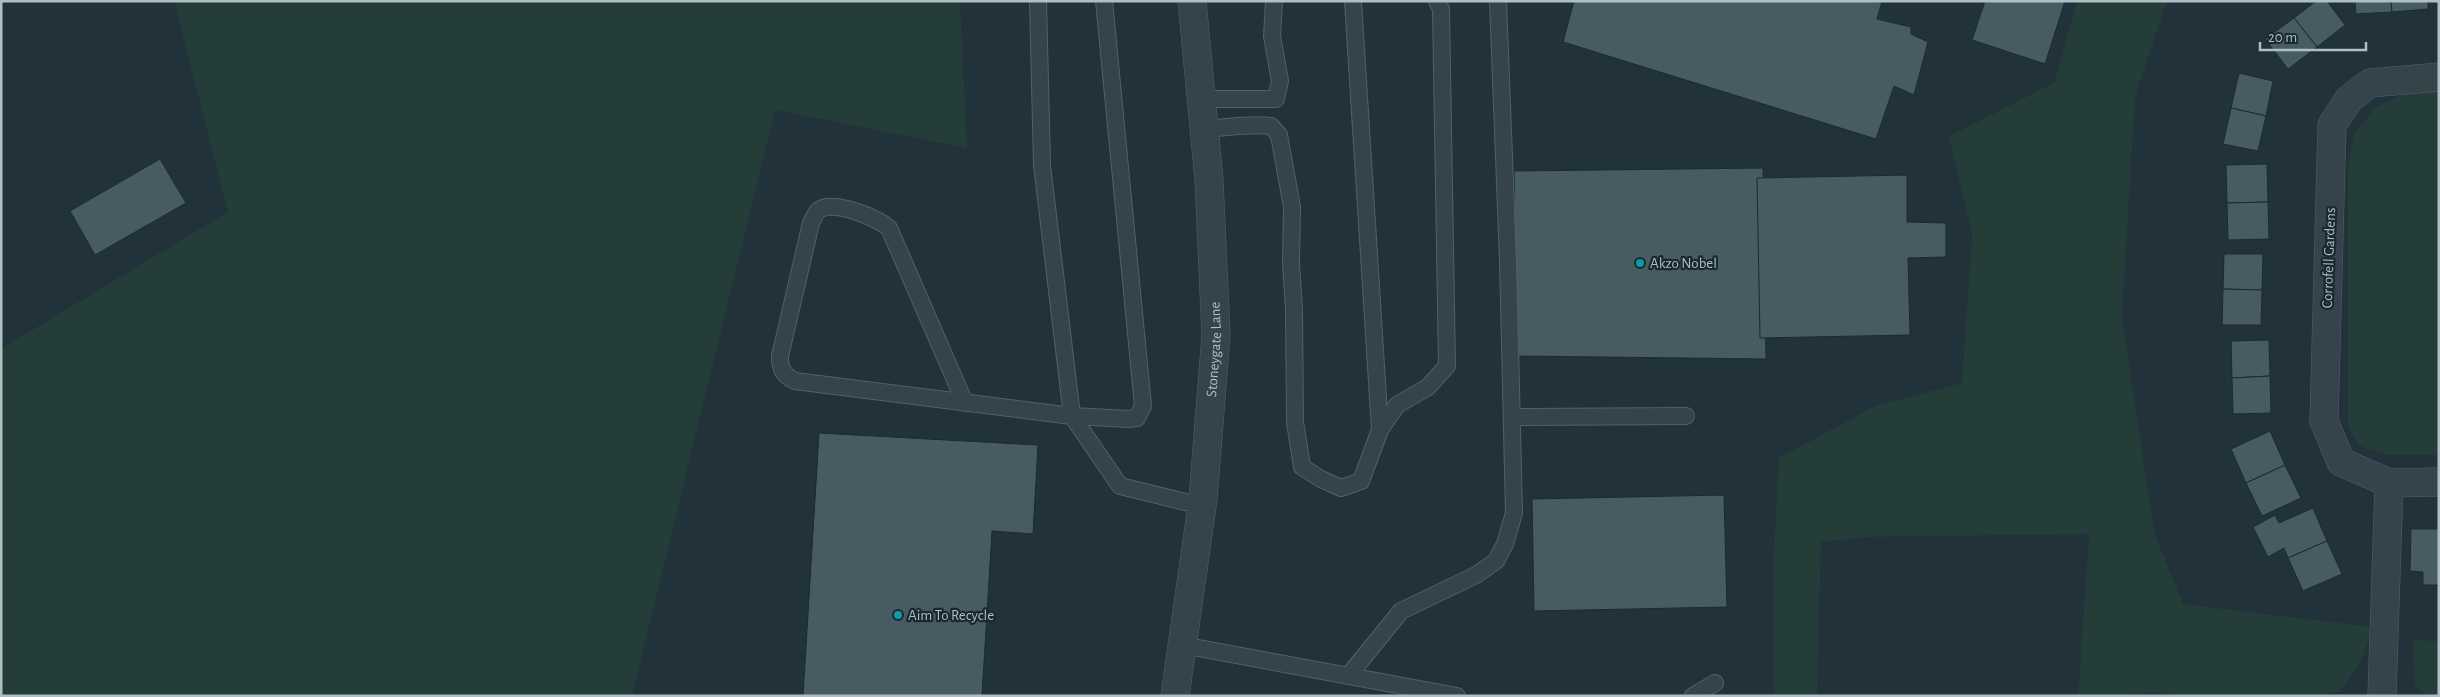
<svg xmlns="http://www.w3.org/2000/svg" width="2440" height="697" font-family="'Alegreya Sans',sans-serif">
<rect width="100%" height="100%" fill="#21323a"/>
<g fill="#243d38">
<polygon points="174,1 960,1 967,148 775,110 632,696 1,696 1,349 228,212"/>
<polygon points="2077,1 2167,1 2135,97 2122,316 2154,532 2183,604 2373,627 2359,665 2339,692 2312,696 2201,696 2156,693 2078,696 2089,534 1869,537 1821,542 1817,696 1774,696 1774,553 1779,458 1875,406 1962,383 1972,235 1949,136 2054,83"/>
<polygon points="2439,89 2439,455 2387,455 2360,446 2348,427 2348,166 2354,134 2375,108 2411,91"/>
<polygon points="2413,640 2439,641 2439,696 2424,696 2415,685"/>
</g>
<g fill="#475b63" stroke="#1c2a31">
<polygon points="1574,1 1882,1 1877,19 1911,27 1911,34 1928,42 1914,95 1894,86 1876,139 1563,42"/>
<polygon points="1985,1 2065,1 2045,64 1972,40"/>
<polygon points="2316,1 2327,1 2345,25 2317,47 2294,18"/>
<polygon points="2355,1 2391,1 2392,12 2356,14"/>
<polygon points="2391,1 2428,1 2428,9 2392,12"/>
<polygon points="2294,18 2317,47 2288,69 2265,39"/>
<polygon points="2239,73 2273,81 2266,116 2231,108"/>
<polygon points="2231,108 2266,116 2258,151 2223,144"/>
<polygon points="160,159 186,203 95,255 70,211"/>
<polygon points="2267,164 2268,202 2227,203 2226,165"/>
<polygon points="1763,168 1766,359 1516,356 1514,171"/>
<polygon points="1907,175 1907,222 1946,223 1946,257 1908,258 1910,335 1760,338 1757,178"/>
<polygon points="2268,202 2269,239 2228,240 2227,203"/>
<polygon points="2224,254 2263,254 2262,290 2223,289"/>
<polygon points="2223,289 2262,290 2261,325 2222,325"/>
<polygon points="2269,340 2270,376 2232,378 2231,341"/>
<polygon points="2270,376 2271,413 2233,414 2232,378"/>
<polygon points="2270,431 2285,465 2246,483 2231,449"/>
<polygon points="819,433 1038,445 1033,534 992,531 982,696 803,696"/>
<polygon points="2285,465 2301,498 2262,516 2246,483"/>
<polygon points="1724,495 1727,607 1534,611 1532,499"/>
<polygon points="2313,508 2327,541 2288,558 2284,548 2268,557 2253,527 2275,515 2279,523"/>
<polygon points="2411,529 2439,529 2439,585 2423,585 2423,572 2410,571"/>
<polygon points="2327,541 2342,574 2303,591 2288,558"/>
</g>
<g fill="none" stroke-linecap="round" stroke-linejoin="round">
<defs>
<g id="service">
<polyline points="1038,1 1042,165 1072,416 1129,419 1137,418 1143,406 1104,1"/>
<polyline points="1353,1 1380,430"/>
<polyline points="1201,99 1276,99 1280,81 1272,36 1274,1"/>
<path d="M1204,129C1227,128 1248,123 1271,126L1279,135L1292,207L1291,264L1294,309L1295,422L1302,467L1321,479L1341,488L1361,481L1380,430L1397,405L1428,387L1447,366L1441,9L1437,1"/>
<path d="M965,403L889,228C877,218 833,199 819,210C816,212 813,219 811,223L780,356C780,369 783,375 795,381L1072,416L1120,486L1202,506"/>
<polyline points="1512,417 1686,416"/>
<polyline points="1182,645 1457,696"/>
<polyline points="1349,675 1401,611 1476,575 1496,561 1505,544 1514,513 1508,261 1498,1"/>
<polyline points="1693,696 1715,683"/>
</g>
<g id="minor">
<polyline points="2439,77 2370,83 2349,99 2332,125 2324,421 2341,462 2389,483 2439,482"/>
<polyline points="2382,696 2389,483"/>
</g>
<g id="tertiary">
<path id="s1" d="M1175,696L1203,499L1216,335L1209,180L1192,1"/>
</g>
</defs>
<use href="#service" stroke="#526168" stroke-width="18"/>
<use href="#minor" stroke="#526168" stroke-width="29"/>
<use href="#tertiary" stroke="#526168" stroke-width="29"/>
<use href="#service" stroke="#35434a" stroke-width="16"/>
<use href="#minor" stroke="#35434a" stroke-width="28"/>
<use href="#tertiary" stroke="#35434a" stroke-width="28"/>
</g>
<g fill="#0f9aa8" stroke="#1a282f" stroke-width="2">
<circle cx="1640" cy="263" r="5"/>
<circle cx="898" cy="615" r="5"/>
</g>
<g text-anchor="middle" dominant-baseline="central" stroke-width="4.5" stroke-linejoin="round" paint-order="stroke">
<g font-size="15" fill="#afbec6" stroke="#1a282f">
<text transform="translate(2329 258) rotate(-88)">Corrofell Gardens</text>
<text stroke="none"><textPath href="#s1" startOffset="349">Stoneygate Lane</textPath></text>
</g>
<g font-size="15" fill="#afbec6" stroke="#1a282f" text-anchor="start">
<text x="1650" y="263">Akzo Nobel</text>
<text x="908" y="615">Aim To Recycle</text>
</g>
</g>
<rect width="2440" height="697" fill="none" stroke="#afbec6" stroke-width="5"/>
<path d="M2260 42v8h106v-8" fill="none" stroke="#afbec6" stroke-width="2.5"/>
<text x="2268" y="42" font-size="15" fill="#afbec6" stroke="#1a282f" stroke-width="4" paint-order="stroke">20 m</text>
</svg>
